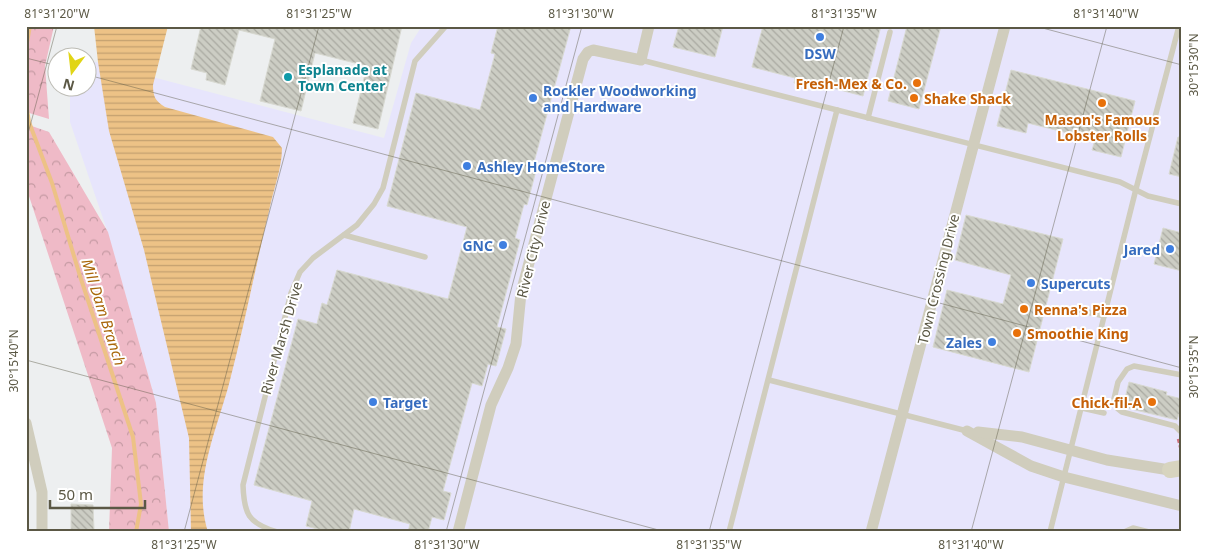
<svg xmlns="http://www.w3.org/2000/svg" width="1208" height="558" font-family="'Noto Sans',sans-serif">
<defs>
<pattern id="forest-crowns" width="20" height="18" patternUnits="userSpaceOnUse" patternTransform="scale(1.25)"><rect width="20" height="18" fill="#efbac7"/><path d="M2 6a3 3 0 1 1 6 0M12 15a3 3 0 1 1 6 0" fill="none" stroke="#c59aa3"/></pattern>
<pattern id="water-rules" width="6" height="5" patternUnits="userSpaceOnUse" patternTransform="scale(1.25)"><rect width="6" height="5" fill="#edc286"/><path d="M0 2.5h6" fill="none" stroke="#c3a06f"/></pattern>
<pattern id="building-back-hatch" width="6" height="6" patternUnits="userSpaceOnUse" patternTransform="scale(1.25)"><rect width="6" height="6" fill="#cccdc4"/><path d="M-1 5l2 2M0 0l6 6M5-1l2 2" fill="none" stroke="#a9a9a1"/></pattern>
</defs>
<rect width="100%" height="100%" fill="#edeff0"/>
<polygon fill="#e7e5fc" points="422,26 1182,26 1182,532 169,532 156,403 108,233 70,122 70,88 88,88 88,60 384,138 411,43"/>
<g fill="url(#forest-crowns)">
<polygon points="26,26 54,26 45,66 49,119 26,112"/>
<polygon points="26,124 49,132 108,232 156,403 169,532 109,532 112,448 26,187"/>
</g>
<path fill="url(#water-rules)" d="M94,26H168L153,85C153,96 155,101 165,107L273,137L282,148C282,169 273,190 269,211C255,269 244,327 229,384C216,432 192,482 208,532H191L189,438L144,250L109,131L98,62Z"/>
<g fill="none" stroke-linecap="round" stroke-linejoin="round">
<g stroke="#edc286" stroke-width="4">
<polyline points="26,48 30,26"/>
<polyline points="26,103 29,122 52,183 80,276 133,437 141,504 136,532"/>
</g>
</g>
<g fill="url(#building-back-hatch)" stroke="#d8d9d1">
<polygon points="201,26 402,26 378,129 353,123 367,66 315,53 301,111 260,101 275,39 239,30 225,85 206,80 207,73 191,69"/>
<polygon points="498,26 571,26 534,162 538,163 527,205 524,204 515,238 520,240 497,327 506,329 496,366 488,364 482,386 472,383 443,491 451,493 444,520 432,517 428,532 408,532 410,524 354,509 349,532 329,532 306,526 312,501 254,485 298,319 317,324 322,303 327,305 337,270 448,299 467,227 387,206 416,93 480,110 495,54 491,53"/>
<polygon points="679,26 723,26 715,57 673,47"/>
<polygon points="763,26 881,26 863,96 821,85 820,89 794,83 795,78 752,67"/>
<polygon points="907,26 941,26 919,109 888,101"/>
<polygon points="1011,70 1135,101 1121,157 1092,150 1095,140 1028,123 1026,133 997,126"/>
<polygon points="1178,137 1182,137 1182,177 1169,174"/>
<polygon points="966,215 1063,239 1029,372 933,347 947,290 1003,304 1011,275 955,260"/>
<polygon points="1163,228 1182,233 1182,271 1154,264"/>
<polygon points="1129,382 1167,392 1166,395 1182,399 1182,414 1179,414 1177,420 1123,407"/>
<polygon points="71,504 93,505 94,530 71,532"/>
</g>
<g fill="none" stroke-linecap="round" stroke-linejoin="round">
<polyline stroke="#cd727c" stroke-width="2.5" stroke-dasharray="4 2.5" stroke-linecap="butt" points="1178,439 1182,455"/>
<g stroke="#d0cdbd" stroke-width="5.5">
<polyline points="641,60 1120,182 1148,196 1182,204"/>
<polyline points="868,118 890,32"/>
<polyline points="344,235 425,257"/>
<polyline points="1075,309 1104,316"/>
<polyline points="769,380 967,431"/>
<polyline points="1082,408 1104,413"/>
<polyline points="1180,431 1175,426 1122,412 1117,408 1114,399 1118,382 1127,369 1134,366 1182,375"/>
<path d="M277,532C248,523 244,514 243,485L291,293L300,272L313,258L357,225L374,204L383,188L415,61L446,26"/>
<polyline points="729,532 837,110"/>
<polyline points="1050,532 1136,189 1179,26"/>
<polyline points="1124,532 1133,528 1149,532"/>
</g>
<g stroke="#d0cdbd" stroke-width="11">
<polyline points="26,423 42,492 42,532"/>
<polyline points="967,431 1031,466 1064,477 1182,506"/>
<polyline points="978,432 1022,437 1107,460 1176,471"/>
<polyline points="458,532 491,405 508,368 516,344 521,293 583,59 588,52 593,50 641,60 649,26"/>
<polyline points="871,532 1005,26"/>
</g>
<polyline stroke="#d7d4bf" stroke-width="16" points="1170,470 1182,468"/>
</g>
<path fill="none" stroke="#5b5845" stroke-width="1" stroke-opacity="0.45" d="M1035,26L1182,65M26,58L58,66M88,75L1182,368M26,141L57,26M26,360L666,532M184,532L319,26M446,532L582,26M709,532L844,26M971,532L1107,26"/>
<g fill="#3f7fe0" stroke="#fff" stroke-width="2">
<circle cx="820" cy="37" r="5"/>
<circle cx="533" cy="98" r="5"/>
<circle cx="467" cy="166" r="5"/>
<circle cx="503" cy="245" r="5"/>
<circle cx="1170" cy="249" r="5"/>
<circle cx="1031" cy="283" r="5"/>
<circle cx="992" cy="342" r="5"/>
<circle cx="373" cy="402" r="5"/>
</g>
<circle fill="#0f9aa8" stroke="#fff" stroke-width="2" cx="288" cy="77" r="5"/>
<g fill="#e8710a" stroke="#fff" stroke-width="2">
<circle cx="917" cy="83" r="5"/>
<circle cx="914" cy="98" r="5"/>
<circle cx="1102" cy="103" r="5"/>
<circle cx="1024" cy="309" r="5"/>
<circle cx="1017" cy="333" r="5"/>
<circle cx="1152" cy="402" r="5"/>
</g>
<g text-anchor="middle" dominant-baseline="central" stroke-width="4" stroke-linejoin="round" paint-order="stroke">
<g font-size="14" font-weight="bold" fill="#366cbe" stroke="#fff" text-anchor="start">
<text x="820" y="53" text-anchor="middle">DSW</text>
<text x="543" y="90">Rockler Woodworking<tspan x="543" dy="16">and Hardware</tspan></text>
<text x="477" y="166">Ashley HomeStore</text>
<text x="493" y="245" text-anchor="end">GNC</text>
<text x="1160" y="249" text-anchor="end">Jared</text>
<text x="1041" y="283">Supercuts</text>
<text x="982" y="342" text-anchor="end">Zales</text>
<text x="383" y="402">Target</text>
</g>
<g font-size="14" font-weight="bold" fill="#0d838f" stroke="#fff" text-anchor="start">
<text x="298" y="69">Esplanade at<tspan x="298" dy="16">Town Center</tspan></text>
</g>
<g font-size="14" font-weight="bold" fill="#c56008" stroke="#fff" text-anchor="start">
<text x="907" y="83" text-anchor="end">Fresh-Mex &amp; Co.</text>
<text x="924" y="98">Shake Shack</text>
<text x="1102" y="119" text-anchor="middle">Mason's Famous<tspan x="1102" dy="16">Lobster Rolls</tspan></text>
<text x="1034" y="309">Renna's Pizza</text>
<text x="1027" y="333">Smoothie King</text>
<text x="1142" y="402" text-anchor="end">Chick-fil-A</text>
</g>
<g font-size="14" fill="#5b5845" stroke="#fff">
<text transform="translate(533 249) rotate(-76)">River City Drive</text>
<text transform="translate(938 279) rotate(-76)">Town Crossing Drive</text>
<text transform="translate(281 338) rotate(-74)">River Marsh Drive</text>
</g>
<g font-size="15" font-style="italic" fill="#a9670a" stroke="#fff">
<text transform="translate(104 312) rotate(72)">Mill Dam Branch</text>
</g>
</g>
<rect width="1208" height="558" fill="none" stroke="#ffffff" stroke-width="55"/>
<g transform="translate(72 72) rotate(195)"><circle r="24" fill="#ffffff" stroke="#bdbcb5"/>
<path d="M0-4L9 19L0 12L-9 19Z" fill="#e1d516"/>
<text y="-8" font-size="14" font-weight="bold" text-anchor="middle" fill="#5b5845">N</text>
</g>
<path d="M50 500v8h95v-8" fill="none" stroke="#5b5845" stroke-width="2.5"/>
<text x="58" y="500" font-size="15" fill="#5b5845" stroke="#ffffff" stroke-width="4" paint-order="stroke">50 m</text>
<rect x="28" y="28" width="1152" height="502" fill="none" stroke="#5b5845" stroke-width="2"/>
<g font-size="12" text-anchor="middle" fill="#5b5845">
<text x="57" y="18">81°31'20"W</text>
<text x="319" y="18">81°31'25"W</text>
<text x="581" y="18">81°31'30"W</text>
<text x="844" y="18">81°31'35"W</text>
<text x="1106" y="18">81°31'40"W</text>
<text transform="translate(1194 65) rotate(-90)" y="4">30°15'30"N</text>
<text transform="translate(14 361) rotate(-90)" y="4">30°15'40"N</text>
<text transform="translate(1194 367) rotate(-90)" y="4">30°15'35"N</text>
<text x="184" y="549">81°31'25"W</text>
<text x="447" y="549">81°31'30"W</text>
<text x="709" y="549">81°31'35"W</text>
<text x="971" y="549">81°31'40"W</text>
</g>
</svg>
